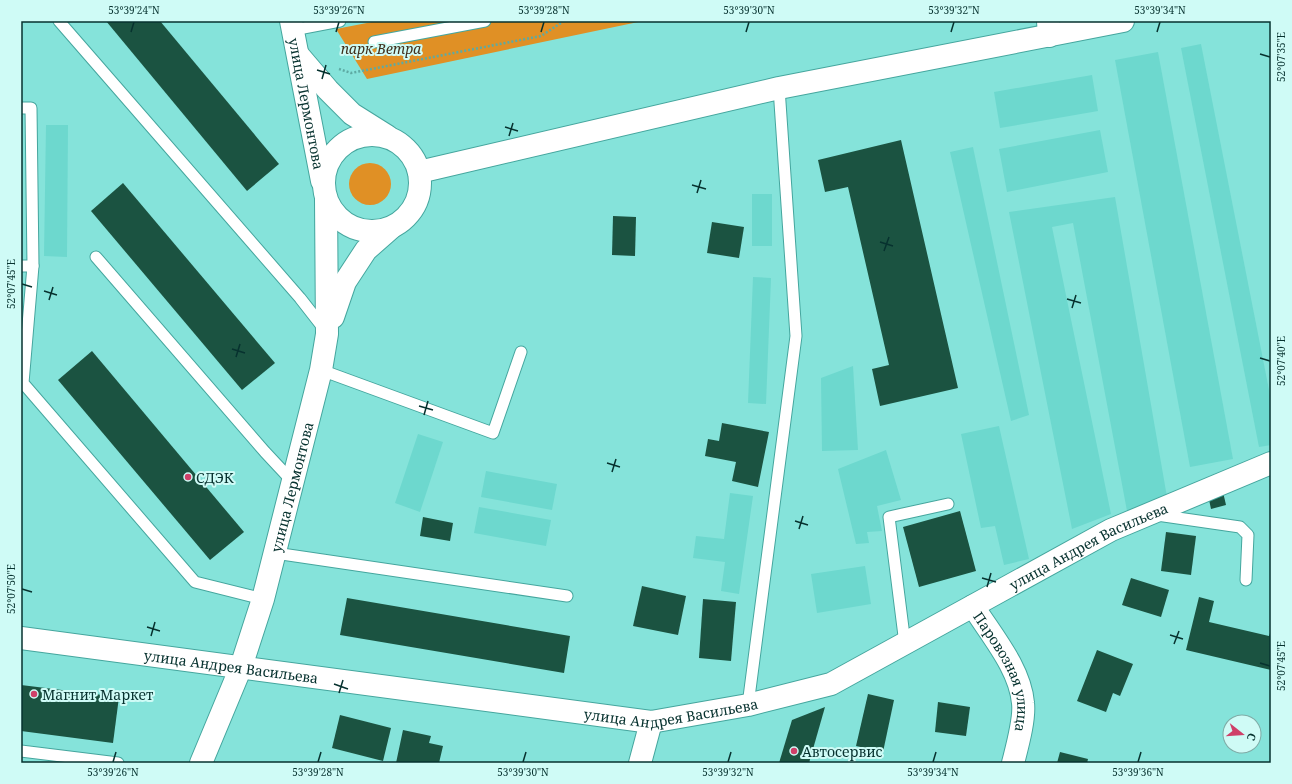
<svg xmlns="http://www.w3.org/2000/svg" width="1292" height="784" font-family="'Noto Serif',serif">
<rect width="100%" height="100%" fill="#85e3da"/>
<g fill="#6dd8ce">
<polygon points="1201,44 1271,400 1271,445 1259,447 1181,48"/>
<polygon points="1158,52 1233,459 1190,467 1115,60"/>
<polygon points="1092,75 1098,111 1000,128 994,92"/>
<polygon points="46,125 68,125 67,257 44,256"/>
<polygon points="1100,130 1108,172 1007,192 999,149"/>
<polygon points="973,147 1029,415 1011,421 950,152"/>
<rect x="752" y="194" width="20" height="52"/>
<polygon points="1115,197 1167,497 1127,511 1073,223 1052,227 1111,514 1072,529 1009,212"/>
<polygon points="753,277 771,278 766,404 748,403"/>
<polygon points="853,366 858,450 822,451 821,378"/>
<polygon points="999,426 1029,559 1004,565 995,526 981,528 961,434"/>
<polygon points="418,434 443,442 420,512 395,503"/>
<polygon points="886,450 901,500 877,506 882,531 867,532 869,543 856,544 838,469"/>
<polygon points="486,471 557,484 552,510 481,497"/>
<polygon points="730,493 753,496 739,594 721,591 725,562 693,558 696,536 724,539"/>
<polygon points="479,507 551,520 546,546 474,533"/>
<polygon points="865,566 871,604 817,613 811,574"/>
</g>
<g fill="#e09025">
<polygon points="377,21 643,21 367,79 336,29"/>
<circle cx="370" cy="184" r="21"/>
</g>
<g fill="#1b5341">
<polygon points="106,21 160,21 279,164 247,191"/>
<polygon points="901,140 958,388 880,406 872,369 889,365 848,187 825,192 818,160"/>
<polygon points="123,183 275,363 242,390 91,211"/>
<polygon points="613,216 636,217 635,256 612,255"/>
<polygon points="712,222 744,227 739,258 707,253"/>
<polygon points="92,351 244,532 210,560 58,380"/>
<polygon points="722,423 769,432 758,487 732,481 736,462 705,456 708,439 719,441"/>
<polygon points="1223,492 1226,505 1211,509 1208,495"/>
<polygon points="960,511 976,571 919,587 903,527"/>
<polygon points="423,517 453,523 450,541 420,536"/>
<polygon points="1166,532 1196,536 1191,575 1161,571"/>
<polygon points="1131,578 1169,590 1161,617 1122,605"/>
<polygon points="642,586 686,596 678,635 633,626"/>
<polygon points="1199,597 1214,601 1209,622 1269,636 1271,630 1271,670 1186,650"/>
<polygon points="347,598 570,636 564,673 340,635"/>
<polygon points="703,599 736,602 731,661 699,658"/>
<polygon points="1097,650 1133,664 1120,696 1113,693 1106,712 1077,701"/>
<polygon points="21,685 119,697 113,743 21,731"/>
<polygon points="868,694 894,700 883,752 856,746"/>
<polygon points="938,702 970,707 966,736 935,732"/>
<polygon points="825,707 809,763 779,763 792,720"/>
<polygon points="340,715 391,728 383,761 332,748"/>
<polygon points="403,730 431,736 429,743 443,746 439,763 396,763"/>
<polygon points="1060,752 1088,759 1087,763 1057,763"/>
</g>
<g fill="none" stroke-linecap="round" stroke-linejoin="round">
<defs>
<g id="lane">
<polyline points="59,21 300,298 325,330"/>
<polyline points="293,30 340,21"/>
<polyline points="374,42 485,21"/>
<polyline points="21,108 31,108 33,266"/>
<polyline points="96,257 265,452 293,482"/>
<polyline points="21,266 33,266 23,383 195,582 263,599"/>
<polyline points="321,370 493,433 521,352"/>
<polyline points="1157,515 1240,527 1248,535 1246,580"/>
<polyline points="275,553 567,596"/>
<polyline points="905,644 889,517 948,504"/>
<polyline points="748,705 796,336 779,88"/>
<polyline points="21,751 118,763"/>
</g>
<g id="street">
<polyline points="1048,21 1049,36"/>
<path id="s1" d="M973,606C991,635 1020,668 1023,703C1025,719 1017,747 1013,763"/>
<path id="s2" d="M21,638L651,722L748,705L831,684L1111,530L1271,463"/>
<polyline points="640,763 651,722"/>
</g>
<g id="secondary">
<path id="s3" d="M291,21L322,181"/>
<polyline points="299,56 328,90 352,114 387,136"/>
<circle cx="372" cy="183" r="48"/>
<polyline points="419,172 779,88 1123,21"/>
<polyline points="333,317 345,282 366,250 391,228"/>
<path id="s4" d="M201,763L241,667L263,599L321,370L327,334L326,200"/>
</g>
</defs>
<use href="#lane" stroke="#45a69e" stroke-width="13"/>
<use href="#street" stroke="#45a69e" stroke-width="24"/>
<use href="#secondary" stroke="#45a69e" stroke-width="24"/>
<polyline stroke="#5daaa3" stroke-width="2.5" stroke-dasharray="2 2" stroke-linecap="butt" points="339,69 351,73 541,36 564,21"/>
<use href="#lane" stroke="#fff" stroke-width="11"/>
<use href="#street" stroke="#fff" stroke-width="22"/>
<use href="#secondary" stroke="#fff" stroke-width="22"/>
</g>
<path fill="none" stroke="#07322f" stroke-width="1.5" d="M131,32L134,22M336,32L339,22M541,32L544,22M746,32L749,22M951,32L954,22M1157,32L1160,22M1260,54L1270,57M317,70L330,74M322,79L326,65M505,127L518,131M509,136L513,123M692,185L706,189M697,193L701,180M880,242L893,246M884,251L889,237M22,284L32,287M44,291L57,295M1067,299L1081,303M49,300L53,287M1072,308L1076,295M232,349L245,353M236,357L240,344M1260,358L1270,361M419,406L433,410M424,415L428,401M607,463L620,467M612,472L616,459M795,521L808,525M799,529L803,516M982,578L996,582M987,587L991,573M22,589L32,592M147,627L160,631M1170,635L1183,639M151,636L155,622M1174,644L1179,631M1260,663L1270,666M334,684L348,689M339,693L343,680M113,762L116,752M318,762L321,752M523,762L526,752M728,762L731,752M933,762L936,752M1138,762L1141,752"/>
<g fill="#cf4069" stroke="#cffbf6" stroke-width="1.5">
<circle cx="188" cy="477" r="4"/>
<circle cx="34" cy="694" r="4"/>
<circle cx="794" cy="751" r="4"/>
</g>
<g text-anchor="middle" dominant-baseline="central" stroke-width="4" stroke-linejoin="round" paint-order="stroke">
<g font-size="14" font-style="italic" fill="#41301d" stroke="#cffbf6">
<text x="381" y="48">парк Ветра</text>
</g>
<g font-size="14" fill="#07322f" stroke="#cffbf6">
<text stroke="none"><textPath href="#s3" startOffset="84">улица Лермонтова</textPath></text>
<text stroke="none"><textPath href="#s4" startOffset="291">улица Лермонтова</textPath></text>
<text stroke="none"><textPath href="#s2" startOffset="1112">улица Андрея Васильева</textPath></text>
<text stroke="none"><textPath href="#s2" startOffset="212">улица Андрея Васильева</textPath></text>
<text stroke="none"><textPath href="#s1" startOffset="74">Паровозная улица</textPath></text>
<text stroke="none"><textPath href="#s2" startOffset="656">улица Андрея Васильева</textPath></text>
</g>
<g font-size="14" fill="#07322f" stroke="#cffbf6" text-anchor="start">
<text x="196" y="477">СДЭК</text>
<text x="42" y="694">Магнит Маркет</text>
<text x="802" y="751">Автосервис</text>
</g>
</g>
<rect width="1292" height="784" fill="none" stroke="#cffbf6" stroke-width="44"/>
<g transform="translate(1242 734) rotate(107)"><circle r="19" fill="#cffbf6" stroke="#7faba6"/>
<path d="M0-3L7 15L0 10L-7 15Z" fill="#cf4069"/>
<text y="-6" font-size="11" font-weight="bold" text-anchor="middle" fill="#07322f">С</text>
</g>
<rect x="22" y="22" width="1248" height="740" fill="none" stroke="#07322f" stroke-width="1.5"/>
<g font-size="10" text-anchor="middle" fill="#07322f">
<text x="134" y="14">53°39'24"N</text>
<text x="339" y="14">53°39'26"N</text>
<text x="544" y="14">53°39'28"N</text>
<text x="749" y="14">53°39'30"N</text>
<text x="954" y="14">53°39'32"N</text>
<text x="1160" y="14">53°39'34"N</text>
<text transform="translate(1281 57) rotate(-90)" y="4">52°07'35"E</text>
<text transform="translate(11 284) rotate(-90)" y="4">52°07'45"E</text>
<text transform="translate(1281 361) rotate(-90)" y="4">52°07'40"E</text>
<text transform="translate(11 589) rotate(-90)" y="4">52°07'50"E</text>
<text transform="translate(1281 666) rotate(-90)" y="4">52°07'45"E</text>
<text x="113" y="776">53°39'26"N</text>
<text x="318" y="776">53°39'28"N</text>
<text x="523" y="776">53°39'30"N</text>
<text x="728" y="776">53°39'32"N</text>
<text x="933" y="776">53°39'34"N</text>
<text x="1138" y="776">53°39'36"N</text>
</g>
</svg>
